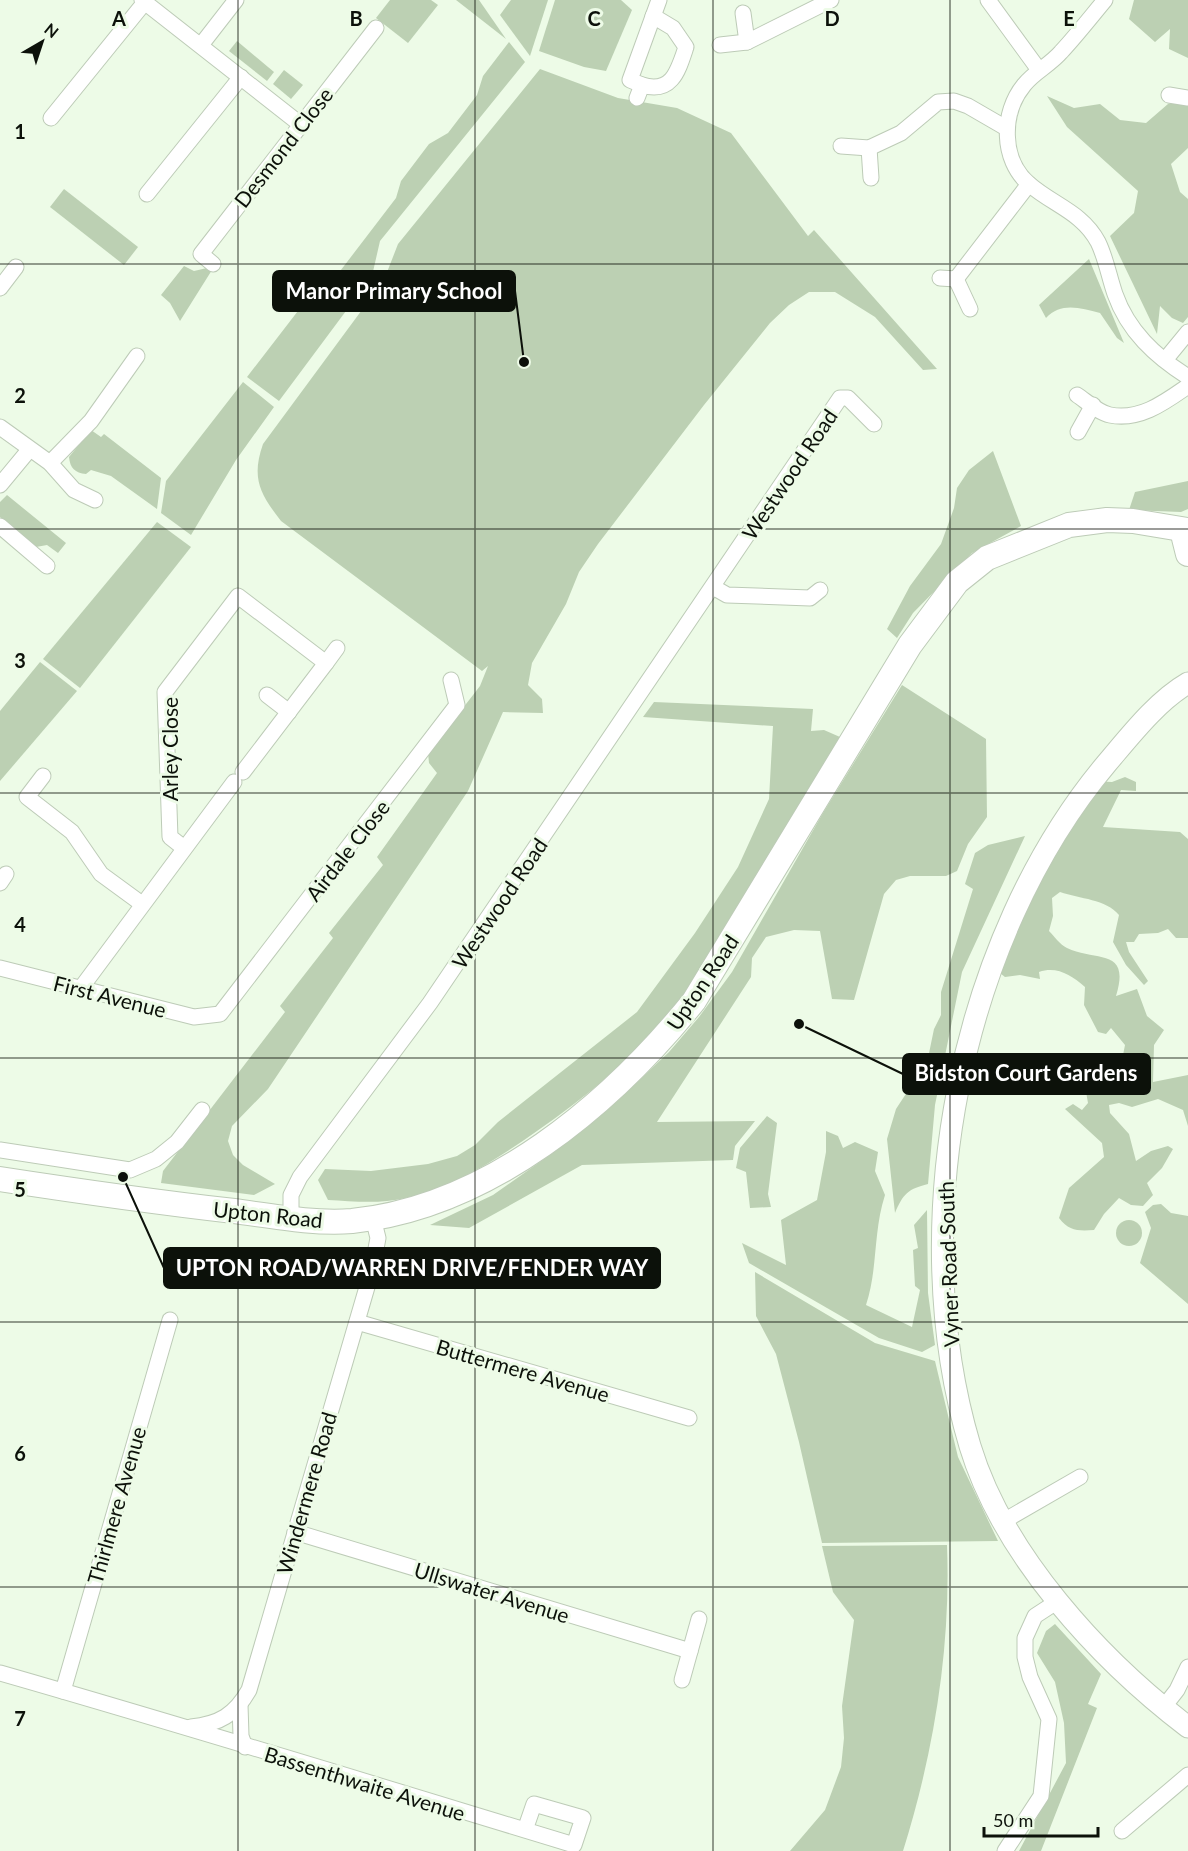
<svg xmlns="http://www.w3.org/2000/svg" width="1188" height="1851" font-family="Lato,sans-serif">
<rect width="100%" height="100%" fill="#edfbe7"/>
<g fill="#bcd0b3">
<polygon points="390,0 431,0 438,5 408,43 376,18"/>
<polygon points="456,0 479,0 506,39"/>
<polygon points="511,0 548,0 530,56 500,15"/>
<polygon points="555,0 621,0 632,10 606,71 584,67 539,51"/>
<polygon points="1134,0 1188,0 1188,58 1169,49 1170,29 1155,42 1129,19"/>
<polygon points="237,41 274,72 267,81 229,51"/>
<polygon points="509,42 525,62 380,241 372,276 279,401 247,377 311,294 331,283 396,198 401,181 429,144 448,133 477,95 483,76"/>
<path d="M540,69L618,98L677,108L731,133L808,236L814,230L937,369L923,370L875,317L835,292H809L789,305L770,323L704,405L598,544L579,572L566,604L532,663L528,685L542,699L543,713L503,712L468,791L268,1089L232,1126L228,1141L233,1155L243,1165L275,1184L254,1195L161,1183L163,1171L285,1012L280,1006L333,938L329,933L383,865L377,857L437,773L429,763L428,753L480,686L488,666L482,671L281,521C260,494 251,478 263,444L384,280L398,244Z"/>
<polygon points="284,70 303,85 291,99 273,84"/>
<polygon points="1047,96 1074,108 1100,104 1120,120 1146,123 1168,104 1188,100 1188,148 1171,164 1180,192 1188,199 1188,317 1183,323 1172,318 1160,306 1157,334 1110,236 1134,213 1138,191 1067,127"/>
<polygon points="64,189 138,247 124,265 50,207"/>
<path d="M1089,259L1124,343L1117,338L1100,313C1080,308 1061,302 1046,318L1039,305Z"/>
<polygon points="184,266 194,271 207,268 212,270 180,321 170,303 161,295"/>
<polygon points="243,382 274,407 236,460 191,535 161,513 166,481"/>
<path d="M91,430L101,437L104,434L161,478L157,509L111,476L91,470L86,474C75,473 70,468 69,457Z"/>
<polygon points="993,451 1021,526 972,553 913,613 897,638 887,629 910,586 941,544 954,508 957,488 969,470"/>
<polygon points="1188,481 1188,509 1181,512 1129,510 1135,492"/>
<polygon points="7,495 66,543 58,553 47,545 36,547 0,517 0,502"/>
<polygon points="157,522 191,547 80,688 43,659"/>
<polygon points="40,662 77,691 0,781 0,711"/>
<polygon points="902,685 986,739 987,817 968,844 957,871 946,876 910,876 896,880 884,894 854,1000 832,999 820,931 794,930 766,937 752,958 751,977 657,1122 755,1121 735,1146 733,1160 582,1165 469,1228 430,1225 493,1195 554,1152 614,1104 669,1052 699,1017 732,972 823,813"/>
<path d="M654,702L813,709L811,731L824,730L840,737C788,829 738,934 670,1015C631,1060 586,1097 537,1131C493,1162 442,1195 387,1201C368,1203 347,1201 328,1200L318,1180L325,1169L371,1171L428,1164L457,1156L475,1145L498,1122L637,1012L695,933L738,867L769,799L773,726L643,717Z"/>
<path d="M1125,777L1136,782V791L1121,790L1103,827L1180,832L1188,839V938H1176L1168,929L1158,933L1139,934L1134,942H1126L1129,952L1148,981L1144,985L1126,965L1113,942L1119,915C1106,899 1080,899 1060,892L1052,898L1053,916L1049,931C1054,936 1060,945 1067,948C1096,962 1131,947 1116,996L1137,989L1147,1016L1164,1030L1154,1045L1153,1082L1188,1075V1126L1183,1110L1158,1099L1132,1107L1119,1103L1109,1105L1110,1113L1129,1134L1136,1161L1151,1151L1168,1146L1173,1149L1162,1168L1147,1183L1153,1195L1143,1206L1131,1205L1119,1198L1104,1214L1094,1230C1078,1231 1069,1231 1059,1218L1069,1188L1104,1157L1102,1143L1065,1109L1073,1104L1082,1110L1088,1103L1085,1086L1090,1078V1068L1111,1076L1125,1075L1122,1060L1125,1045L1111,1028L1106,1034L1098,1032L1084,1005L1085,987C1071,975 1057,966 1039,972L1040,979L1020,975L1005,977L996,970L1091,781L1112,782Z"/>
<path d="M1025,836L962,972L935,1105L928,1184C908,1189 903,1194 895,1213L887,1139L896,1109L915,1080L919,1057L928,1058L934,1029L941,1015V992L973,889L965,884L975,853L988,845Z"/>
<polygon points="767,1116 777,1123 768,1194 771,1207 750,1208 746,1172 736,1168 740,1148"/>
<path d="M826,1131L838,1136L843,1148L855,1142L878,1152L875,1171L885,1195C873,1232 878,1269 866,1305L912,1327L920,1290L915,1286L913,1250L918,1248L914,1225L927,1210L928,1293L935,1345L922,1352L879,1338L749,1263L742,1243L786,1265L781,1220L817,1200L826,1152Z"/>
<polygon points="1161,1204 1171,1213 1188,1216 1188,1304 1140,1263 1151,1228 1145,1212 1153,1205"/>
<circle cx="1129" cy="1233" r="13"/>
<polygon points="755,1272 875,1343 935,1361 958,1457 998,1541 822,1543 799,1442 776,1354 756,1316"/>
<path d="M947,1545C951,1648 934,1752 903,1851H790L825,1810L841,1767L844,1738L842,1706L854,1620L833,1592L822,1546Z"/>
<polygon points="1055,1624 1101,1674 1088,1704 1097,1708 1041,1851 1019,1851 1066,1763 1064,1723 1055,1682 1037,1653 1046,1631"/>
</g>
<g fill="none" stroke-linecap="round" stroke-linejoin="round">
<defs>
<g id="street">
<polyline points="142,0 300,124"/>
<polyline points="988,0 1039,70"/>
<path d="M1105,0C1090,18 1076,36 1061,52C1050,65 1034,72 1024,85C1001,113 1001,160 1029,184C1053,205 1082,212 1098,242C1106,258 1109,277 1115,294C1128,331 1155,356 1188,377"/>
<polyline points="743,13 747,42"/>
<polyline points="201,45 236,0"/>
<polyline points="720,45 747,42 831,0"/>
<path d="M642,85C672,94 678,71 686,47L673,28L653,16"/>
<polyline points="1169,95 1188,98"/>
<polyline points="637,98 642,85 630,80 659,0"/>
<polyline points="51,118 145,2"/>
<polyline points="841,146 869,148 901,133 938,102 954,101 968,106 1006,128"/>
<polyline points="869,148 871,178"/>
<polyline points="147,194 241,77"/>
<polyline points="213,264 201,254 376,28"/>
<polyline points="940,278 956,279 1029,184"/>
<polyline points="956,279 970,309"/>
<polyline points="0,288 16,267"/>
<polyline points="1165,360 1188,332"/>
<path d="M1077,395C1086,401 1099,413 1110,415C1140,421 1165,402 1188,386"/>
<polyline points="0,427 50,463 74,490 95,500"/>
<polyline points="1078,432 1093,405"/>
<polyline points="50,463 91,421 137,356"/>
<polyline points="0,485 29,450"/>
<polyline points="0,526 47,566"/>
<polyline points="713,587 727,595 810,598 820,590"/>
<polyline points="326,663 337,648"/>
<polyline points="267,695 289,712"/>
<polyline points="43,776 27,797 72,832 101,874 142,904"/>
<polyline points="184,848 170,837 165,692 238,596 326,663 243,772"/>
<polyline points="0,883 6,874"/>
<polyline points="0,968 194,1017 220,1014 457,705 451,680"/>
<polyline points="81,988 234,782"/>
<polyline points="0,1150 130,1170 156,1159 177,1142 202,1110"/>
<polyline points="291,1218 291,1195 300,1177 430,1003 840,398 848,398 874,424"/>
<polyline points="357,1322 689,1418"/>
<polyline points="1002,1522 1080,1477"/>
<polyline points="295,1532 690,1651"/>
<path d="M0,1673C192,1728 383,1787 574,1845L583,1818L534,1804L525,1830"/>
<polyline points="682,1680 699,1619"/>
<polyline points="63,1691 170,1320"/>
<polyline points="240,1705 241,1736 245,1747"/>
<polyline points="1163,1708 1177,1690 1188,1667"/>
<path d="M191,1727C219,1724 235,1715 249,1690L372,1270L378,1238L373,1218"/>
<polyline points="1122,1831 1188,1775"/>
<polyline points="1005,1851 1041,1796 1049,1719 1030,1677 1025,1657 1025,1638 1035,1616 1058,1601"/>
</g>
<path id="secondary" d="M1188,683C1157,701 1130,736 1107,763C959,939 904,1226 970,1446C1003,1555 1099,1659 1188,1727"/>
<g id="primary">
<polyline points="1188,530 1184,538 1188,554"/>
<path d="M0,1179C78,1191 156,1202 234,1211C272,1216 313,1224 352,1221C489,1207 610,1105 694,1001L910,645L957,582L987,558L1069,525L1107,520L1133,521L1187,530"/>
</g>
</defs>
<use href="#street" stroke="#bdcbb7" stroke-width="17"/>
<use href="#secondary" stroke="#bdcbb7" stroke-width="23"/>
<use href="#primary" stroke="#bdcbb7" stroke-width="26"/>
<use href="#street" stroke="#fff" stroke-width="15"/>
<use href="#secondary" stroke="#fff" stroke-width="21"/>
<use href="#primary" stroke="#fff" stroke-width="24"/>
</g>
<path fill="none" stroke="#0c110a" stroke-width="1.5" stroke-opacity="0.55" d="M238,0V1851M475,0V1851M713,0V1851M950,0V1851M0,264H1188M0,529H1188M0,793H1188M0,1058H1188M0,1322H1188M0,1587H1188"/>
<g text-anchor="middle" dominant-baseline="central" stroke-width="6" stroke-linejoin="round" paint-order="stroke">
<g font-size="21" fill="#0c110a" stroke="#edfbe7">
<text transform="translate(283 147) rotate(-52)">Desmond Close</text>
<text transform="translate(789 474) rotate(-56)">Westwood Road</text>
<text transform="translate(169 749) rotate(-90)">Arley Close</text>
<text transform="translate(347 850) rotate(-52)">Airdale Close</text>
<text transform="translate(499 903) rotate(-56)">Westwood Road</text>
<text transform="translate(702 982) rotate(-56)">Upton Road</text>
<text transform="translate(110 996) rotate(14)">First Avenue</text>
<text transform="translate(268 1214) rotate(6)">Upton Road</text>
<text transform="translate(948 1264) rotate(-92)">Vyner Road South</text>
<text transform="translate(523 1370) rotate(16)">Buttermere Avenue</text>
<text transform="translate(306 1493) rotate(-74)">Windermere Road</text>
<text transform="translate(116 1505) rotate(-74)">Thirlmere Avenue</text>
<text transform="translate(492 1592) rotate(17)">Ullswater Avenue</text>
<text transform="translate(365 1783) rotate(17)">Bassenthwaite Avenue</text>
</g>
</g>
<g font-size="20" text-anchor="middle" font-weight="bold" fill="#0c110a" stroke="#edfbe7" stroke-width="6" stroke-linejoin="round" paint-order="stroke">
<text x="119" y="26">A</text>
<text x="356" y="26">B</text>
<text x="594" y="26">C</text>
<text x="832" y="26">D</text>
<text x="1069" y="26">E</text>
<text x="20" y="139">1</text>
<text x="20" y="403">2</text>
<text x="20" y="668">3</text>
<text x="20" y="932">4</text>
<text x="20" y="1197">5</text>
<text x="20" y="1461">6</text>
<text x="20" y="1726">7</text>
</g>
<path fill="none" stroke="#0c110a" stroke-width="2" d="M524 362L515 291M799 1024L903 1074M123 1177L164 1268"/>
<g fill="#0c110a" stroke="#edfbe7" stroke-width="2">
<circle cx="524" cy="362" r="6"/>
<circle cx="799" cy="1024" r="6"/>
<circle cx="123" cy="1177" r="6"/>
</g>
<g fill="#0c110a" stroke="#0c110a" stroke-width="2">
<rect x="273" y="271" width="242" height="40" rx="6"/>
<rect x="903" y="1054" width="247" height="40" rx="6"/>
<rect x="164" y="1248" width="496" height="40" rx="6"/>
</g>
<g font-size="22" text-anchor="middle" font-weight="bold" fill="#fff">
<text x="394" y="299">Manor Primary School</text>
<text x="1026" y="1081">Bidston Court Gardens</text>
<text x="412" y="1276">UPTON ROAD/WARREN DRIVE/FENDER WAY</text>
</g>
<g transform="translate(42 42) rotate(39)" stroke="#edfbe7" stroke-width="4.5" paint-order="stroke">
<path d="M0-4.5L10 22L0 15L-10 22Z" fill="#0c110a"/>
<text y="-9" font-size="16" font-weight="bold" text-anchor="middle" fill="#0c110a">N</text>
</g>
<path d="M984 1827v9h114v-9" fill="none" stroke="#0c110a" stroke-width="3"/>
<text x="993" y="1827" font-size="18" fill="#0c110a" stroke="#edfbe7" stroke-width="4.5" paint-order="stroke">50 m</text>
</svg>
